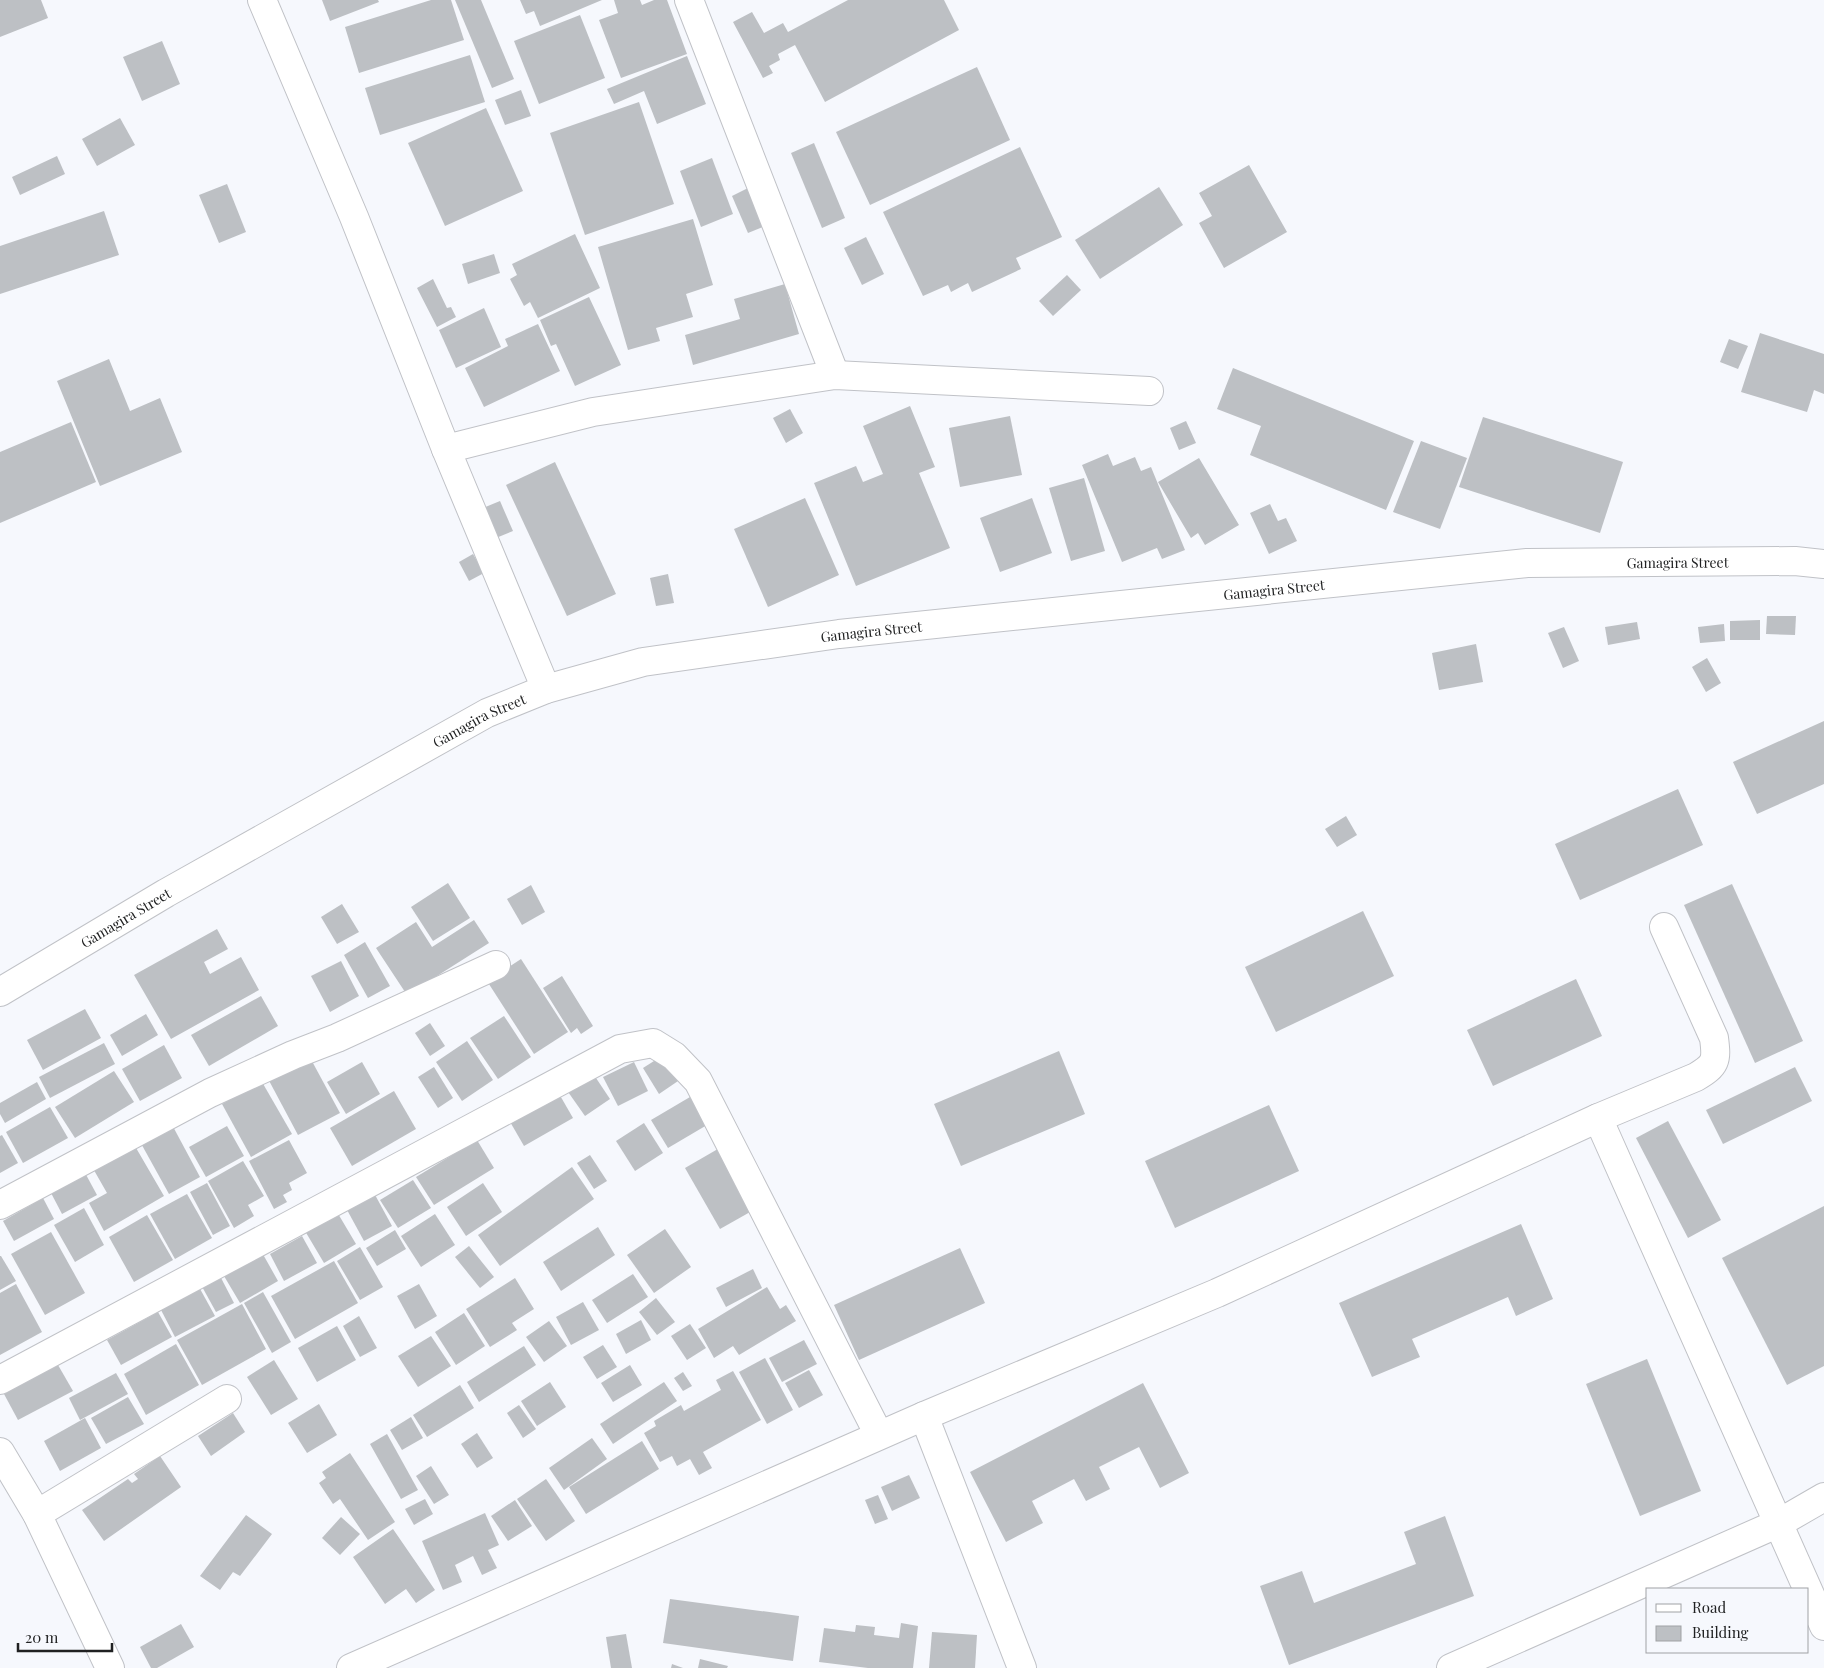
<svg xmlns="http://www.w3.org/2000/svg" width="1824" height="1668" font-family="'Playfair Display',serif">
<rect width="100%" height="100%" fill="#f6f8fd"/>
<g fill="#bdc0c4">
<polygon points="0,0 41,0 48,18 0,37"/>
<polygon points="322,0 378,0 379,2 330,21"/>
<polygon points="431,0 451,0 464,40 359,73 345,27"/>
<polygon points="455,0 481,0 514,79 492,88"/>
<polygon points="520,0 602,0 540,26 534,11 526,14"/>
<polygon points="614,0 640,0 642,5 654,0 667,0 687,54 621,78 599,20 618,13"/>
<polygon points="848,0 944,0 959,30 825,102 795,45 778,54 780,60 769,66 773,73 763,78 733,22 752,12 764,33 783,23 788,32"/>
<polygon points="580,15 605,78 539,104 514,41"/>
<polygon points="162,41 180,84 142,101 123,57"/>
<polygon points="470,55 485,102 380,135 365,88"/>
<polygon points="687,56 706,104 657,124 644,91 614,104 607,89"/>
<polygon points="977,67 1010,140 870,205 836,132"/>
<polygon points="521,90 531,116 505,125 495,100"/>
<polygon points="639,102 674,204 585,235 550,133"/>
<polygon points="486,108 523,191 445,226 408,143"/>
<polygon points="120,118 135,145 97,166 82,139"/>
<polygon points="814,143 845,218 822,228 791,153"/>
<polygon points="1020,147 1062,237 1016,258 1021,269 972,292 968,283 951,292 948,285 923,296 883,212"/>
<polygon points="57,156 65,174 20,195 12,177"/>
<polygon points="712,158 733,214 701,227 680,171"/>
<polygon points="1249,165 1287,232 1224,268 1199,223 1212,216 1199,193"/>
<polygon points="227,184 246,232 219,243 199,195"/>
<polygon points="1159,187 1183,225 1100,279 1075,240"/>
<polygon points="748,188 765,226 748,233 732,196"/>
<polygon points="104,211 119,255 0,294 0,246"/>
<polygon points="693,219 713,285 686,294 693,317 656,328 660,341 628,350 598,247"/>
<polygon points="575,234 600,288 538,318 530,302 524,306 510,279 517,275 512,264"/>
<polygon points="866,237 884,274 862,285 844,248"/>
<polygon points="494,254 500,273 468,284 462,264"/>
<polygon points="1067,275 1081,290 1053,316 1039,301"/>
<polygon points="433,279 447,308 451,307 456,317 437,327 417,288"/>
<polygon points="785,284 799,334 693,365 685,335 740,319 734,299"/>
<polygon points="589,297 621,365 575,386 556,344 551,346 540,320"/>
<polygon points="484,308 501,347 456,368 439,330"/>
<polygon points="538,324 560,371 484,407 465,368 508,346 505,339"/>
<polygon points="1760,333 1824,354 1824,394 1814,390 1807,412 1741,392"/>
<polygon points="1729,339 1748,346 1738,369 1720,362"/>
<polygon points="109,359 130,411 160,398 182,452 100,486 57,381"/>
<polygon points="1233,368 1414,441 1386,510 1250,455 1261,426 1217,409"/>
<polygon points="910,406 935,467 919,473 950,548 856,586 814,483 856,466 863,482 883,474 863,426"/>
<polygon points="790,409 803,433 786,443 773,418"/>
<polygon points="1010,416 1022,475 960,487 949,428"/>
<polygon points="1483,417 1623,462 1600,533 1459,487"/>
<polygon points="1186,421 1196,443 1179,450 1170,428"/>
<polygon points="71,422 96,482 0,523 0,452"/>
<polygon points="1421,441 1467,458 1440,529 1393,512"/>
<polygon points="1108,454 1113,466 1135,457 1141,471 1151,467 1185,550 1162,559 1157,548 1122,562 1082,465"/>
<polygon points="1199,458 1239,525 1205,545 1198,533 1191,538 1158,482"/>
<polygon points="555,462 616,594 567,616 506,485"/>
<polygon points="1084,478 1105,551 1071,561 1049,488"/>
<polygon points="805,498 839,575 768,607 734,529"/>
<polygon points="1032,498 1052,553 1000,572 980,518"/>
<polygon points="500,501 513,531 496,538 483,508"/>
<polygon points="1270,504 1278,521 1286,518 1297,541 1269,554 1250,513"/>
<polygon points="473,554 484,573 469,581 459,562"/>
<polygon points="668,574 674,603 656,606 650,578"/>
<polygon points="1767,616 1796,616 1795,635 1766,634"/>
<polygon points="1760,620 1760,640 1730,640 1730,621"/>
<polygon points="1637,622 1640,639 1608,645 1605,627"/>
<polygon points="1724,624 1725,641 1700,643 1698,627"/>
<polygon points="1564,627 1579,661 1563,668 1548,633"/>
<polygon points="1476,644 1483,682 1439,690 1432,653"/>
<polygon points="1707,658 1721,683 1706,692 1692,667"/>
<polygon points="1824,721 1824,784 1757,814 1733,762"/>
<polygon points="1678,789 1703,845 1580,900 1555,844"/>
<polygon points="1346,816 1357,835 1337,847 1325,829"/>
<polygon points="448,883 470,918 433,941 411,907"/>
<polygon points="1732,884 1803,1041 1755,1063 1684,905"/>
<polygon points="531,885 545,912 522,925 507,899"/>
<polygon points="342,904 359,932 337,944 321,917"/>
<polygon points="1363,911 1394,976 1276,1032 1245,967"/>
<polygon points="474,920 489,943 407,995 376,948 416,922 432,947"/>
<polygon points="217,929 228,949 204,962 210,974 241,957 259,990 171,1039 134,975"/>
<polygon points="365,942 390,986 368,998 344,955"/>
<polygon points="521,959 568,1032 534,1054 487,981"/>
<polygon points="341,961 359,996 330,1012 311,976"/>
<polygon points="562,976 593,1026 581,1034 577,1028 571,1033 543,988"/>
<polygon points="1576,979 1602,1036 1493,1086 1467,1030"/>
<polygon points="261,996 278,1026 209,1066 191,1035"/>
<polygon points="85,1009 101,1038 43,1070 27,1040"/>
<polygon points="146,1014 158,1035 122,1056 110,1035"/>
<polygon points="504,1016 531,1057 498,1079 470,1038"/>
<polygon points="430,1023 445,1046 430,1056 415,1033"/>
<polygon points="467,1041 493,1080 462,1101 436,1062"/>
<polygon points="104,1043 115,1064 50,1098 39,1077"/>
<polygon points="164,1045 182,1078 140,1101 122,1069"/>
<polygon points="1059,1051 1085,1114 961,1166 934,1104"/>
<polygon points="307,1052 340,1113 298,1135 266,1075"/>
<polygon points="665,1054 681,1079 659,1094 643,1068"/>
<polygon points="362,1062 380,1094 346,1114 327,1082"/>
<polygon points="634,1062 648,1091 618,1106 603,1077"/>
<polygon points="434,1067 453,1098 438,1108 418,1077"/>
<polygon points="1795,1067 1812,1101 1723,1144 1706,1110"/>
<polygon points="114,1071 134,1102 75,1138 55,1107"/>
<polygon points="592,1072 610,1099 585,1116 566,1089"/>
<polygon points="37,1082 46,1099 5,1123 0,1114 0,1103"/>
<polygon points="262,1082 292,1134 251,1157 222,1104"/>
<polygon points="394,1091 416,1129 352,1166 330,1128"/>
<polygon points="558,1092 573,1118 524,1146 509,1120"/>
<polygon points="690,1097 707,1125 668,1148 651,1120"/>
<polygon points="1269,1105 1299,1171 1175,1228 1145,1161"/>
<polygon points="50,1107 68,1138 23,1163 6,1132"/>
<polygon points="170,1121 200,1177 169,1194 138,1138"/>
<polygon points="1668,1121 1721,1220 1688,1238 1636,1138"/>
<polygon points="644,1123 663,1153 635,1171 616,1141"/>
<polygon points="227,1126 244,1156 206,1177 189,1147"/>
<polygon points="2,1135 18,1163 0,1173 0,1136"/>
<polygon points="289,1140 307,1173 289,1183 292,1190 283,1195 287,1202 274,1209 249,1161"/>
<polygon points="477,1140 494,1168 434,1205 416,1177"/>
<polygon points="132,1141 164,1196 104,1231 89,1203 107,1193 91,1165"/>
<polygon points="723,1146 759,1207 720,1229 685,1168"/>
<polygon points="590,1155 607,1181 594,1189 577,1163"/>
<polygon points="243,1161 264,1196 248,1205 254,1216 234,1228 208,1181"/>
<polygon points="572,1167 594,1199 500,1266 478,1235"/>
<polygon points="84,1171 97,1195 62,1214 50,1191"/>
<polygon points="413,1180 431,1208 398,1228 380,1200"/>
<polygon points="207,1183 230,1226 213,1235 190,1192"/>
<polygon points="483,1183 502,1212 466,1236 447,1207"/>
<polygon points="374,1193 392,1226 364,1241 346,1208"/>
<polygon points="187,1194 212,1238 175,1259 150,1214"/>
<polygon points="43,1198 54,1219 14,1241 3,1221"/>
<polygon points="1824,1206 1824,1366 1787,1385 1722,1258"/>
<polygon points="84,1208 104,1245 75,1262 54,1225"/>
<polygon points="337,1212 356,1244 324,1263 305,1231"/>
<polygon points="435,1214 455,1245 421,1267 401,1236"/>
<polygon points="147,1215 173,1260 134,1282 109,1237"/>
<polygon points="1521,1224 1553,1299 1516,1316 1508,1297 1412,1339 1420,1357 1372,1377 1339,1303"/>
<polygon points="598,1227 615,1255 561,1291 543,1262"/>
<polygon points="665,1229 691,1267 654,1293 627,1255"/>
<polygon points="395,1230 406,1249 377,1266 366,1248"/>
<polygon points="51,1232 85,1293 45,1315 11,1254"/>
<polygon points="302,1236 317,1263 284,1281 270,1254"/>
<polygon points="469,1246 494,1277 480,1288 455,1257"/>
<polygon points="360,1247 383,1287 360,1300 337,1261"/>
<polygon points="960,1248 985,1303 859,1360 834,1305"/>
<polygon points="260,1249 278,1281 240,1303 221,1271"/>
<polygon points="0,1256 1,1256 16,1281 0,1290"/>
<polygon points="334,1261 358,1303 295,1339 271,1296"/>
<polygon points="753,1269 762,1288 726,1307 716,1288"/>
<polygon points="219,1274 234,1303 216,1312 200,1283"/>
<polygon points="633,1274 648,1297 607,1323 592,1300"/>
<polygon points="515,1278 534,1309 512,1323 517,1330 490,1347 466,1309"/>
<polygon points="16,1284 42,1332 0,1355 0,1293"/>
<polygon points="419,1284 437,1316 415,1329 397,1296"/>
<polygon points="199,1287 215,1316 175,1337 160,1308"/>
<polygon points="767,1287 780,1309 786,1305 796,1321 739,1355 733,1346 714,1358 698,1329"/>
<polygon points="263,1292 291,1342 272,1353 244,1303"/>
<polygon points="656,1298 675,1322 657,1335 639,1312"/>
<polygon points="583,1302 599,1330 571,1345 556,1317"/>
<polygon points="242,1304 266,1349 202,1385 177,1340"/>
<polygon points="158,1312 172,1337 121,1365 107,1340"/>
<polygon points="464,1313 485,1346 456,1365 435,1332"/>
<polygon points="359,1316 377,1348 360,1357 343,1326"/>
<polygon points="641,1320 651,1340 626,1354 616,1334"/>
<polygon points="549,1321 567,1346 544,1362 526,1337"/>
<polygon points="690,1324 706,1348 687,1360 671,1336"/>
<polygon points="337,1326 356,1360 317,1382 298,1348"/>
<polygon points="431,1336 451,1366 418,1387 398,1356"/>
<polygon points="804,1340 817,1364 782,1382 769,1358"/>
<polygon points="176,1344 199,1385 146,1415 124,1374"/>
<polygon points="603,1345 617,1367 597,1379 583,1357"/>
<polygon points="524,1346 536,1365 479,1402 467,1382"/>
<polygon points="765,1358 793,1410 767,1424 739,1372"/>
<polygon points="1647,1359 1701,1491 1640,1516 1586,1384"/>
<polygon points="274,1360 298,1399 271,1415 247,1377"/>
<polygon points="58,1365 73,1391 18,1420 4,1394"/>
<polygon points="630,1365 642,1385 613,1402 601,1383"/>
<polygon points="809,1370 823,1395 799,1408 785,1383"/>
<polygon points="733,1371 761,1420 703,1452 712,1468 699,1475 690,1459 677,1466 672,1456 660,1462 644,1433 656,1426 654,1421 681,1405 684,1411 721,1390 716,1380"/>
<polygon points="683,1372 692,1386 683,1391 674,1378"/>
<polygon points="116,1373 128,1394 80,1420 69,1398"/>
<polygon points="550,1382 566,1407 537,1426 521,1401"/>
<polygon points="664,1382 677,1401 613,1444 600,1424"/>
<polygon points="1143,1383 1189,1473 1160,1488 1139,1447 1099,1467 1110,1489 1086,1501 1074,1479 1032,1501 1043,1523 1006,1542 970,1472"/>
<polygon points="460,1385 474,1408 427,1437 413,1415"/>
<polygon points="128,1397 144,1424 106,1444 91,1418"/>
<polygon points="319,1404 337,1435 307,1453 288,1423"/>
<polygon points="519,1405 536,1429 523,1438 507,1413"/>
<polygon points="233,1413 245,1432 211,1456 198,1436"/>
<polygon points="411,1417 423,1438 402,1450 390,1430"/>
<polygon points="85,1418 101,1448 60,1471 44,1441"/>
<polygon points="477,1433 493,1458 477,1468 461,1444"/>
<polygon points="387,1434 418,1490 401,1499 370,1444"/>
<polygon points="592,1438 607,1459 564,1490 549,1468"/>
<polygon points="642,1441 659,1469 586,1514 569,1487"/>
<polygon points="350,1453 395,1522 368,1540 340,1499 333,1504 319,1483 326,1478 322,1472"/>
<polygon points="160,1456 181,1487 104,1541 82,1510 128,1479 132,1483 138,1479 134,1474"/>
<polygon points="431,1466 449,1495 434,1504 416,1476"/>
<polygon points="909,1475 920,1498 892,1511 881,1487"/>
<polygon points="546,1479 575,1521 546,1541 517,1499"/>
<polygon points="878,1495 888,1519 875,1524 865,1500"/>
<polygon points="425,1499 433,1514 414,1525 405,1509"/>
<polygon points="515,1500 532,1526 508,1541 491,1516"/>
<polygon points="485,1513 499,1545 488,1550 497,1568 482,1575 473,1556 455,1565 462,1582 443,1590 422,1541"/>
<polygon points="246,1515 272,1534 240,1576 233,1572 220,1590 200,1576"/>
<polygon points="1445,1516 1474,1596 1289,1665 1260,1586 1302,1571 1314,1603 1416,1564 1404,1532"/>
<polygon points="341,1517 360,1534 340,1555 322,1538"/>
<polygon points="393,1529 435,1590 416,1603 406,1589 385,1604 353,1557"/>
<polygon points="670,1599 799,1616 793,1661 663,1643"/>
<polygon points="901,1623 918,1626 913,1668 868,1668 819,1662 824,1628 855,1632 856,1625 875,1627 874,1635 899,1638"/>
<polygon points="181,1624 194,1647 157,1668 151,1668 140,1647"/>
<polygon points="932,1632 977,1635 975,1668 929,1668"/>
<polygon points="626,1634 632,1668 611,1668 606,1637"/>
<polygon points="700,1659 728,1666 727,1668 698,1668"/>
<polygon points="672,1664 683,1668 671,1668"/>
</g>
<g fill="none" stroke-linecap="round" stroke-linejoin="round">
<defs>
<g id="street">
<polyline points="262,0 354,217 446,449 546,689"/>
<polyline points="689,0 835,375"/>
<polyline points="446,449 593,412 835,375 1149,391"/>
<polyline points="1598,1118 1824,1626"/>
<polyline points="0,1205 210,1093 293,1055 337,1038 496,965"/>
<polyline points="0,1380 620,1049 653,1043 674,1056 698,1081 879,1435"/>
<polyline points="924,1416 1022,1668"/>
<polyline points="0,1452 37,1514 110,1668"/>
<polyline points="37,1514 227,1399"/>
<path d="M351,1668L924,1416L1217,1293L1598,1118L1696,1077C1716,1065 1717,1061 1714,1038L1664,927"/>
<polyline points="1451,1668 1779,1523 1824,1497"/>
</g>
<g id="secondary">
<path id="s1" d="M0,992L166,893L487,713L546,689L643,662L839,634L1527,563L1795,561L1824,564"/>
</g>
</defs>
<use href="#street" stroke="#c0c2c7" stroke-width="30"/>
<use href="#secondary" stroke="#c0c2c7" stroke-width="30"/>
<use href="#street" stroke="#fff" stroke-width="28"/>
<use href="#secondary" stroke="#fff" stroke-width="28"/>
</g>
<g text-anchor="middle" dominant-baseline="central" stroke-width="4.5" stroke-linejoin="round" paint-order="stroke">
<g font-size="14" fill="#202122" stroke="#f6f8fd">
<text stroke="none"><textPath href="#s1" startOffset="1766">Gamagira Street</textPath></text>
<text stroke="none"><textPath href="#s1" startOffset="1361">Gamagira Street</textPath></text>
<text stroke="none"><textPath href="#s1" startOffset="956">Gamagira Street</textPath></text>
<text stroke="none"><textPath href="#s1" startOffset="551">Gamagira Street</textPath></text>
<text stroke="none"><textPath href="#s1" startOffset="146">Gamagira Street</textPath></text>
</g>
</g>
<rect x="1646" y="1588" width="162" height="65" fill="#f6f8fd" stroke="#a0a2a5"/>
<rect x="1656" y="1604" width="25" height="8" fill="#ffffff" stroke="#a0a2a5"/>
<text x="1692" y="1613" font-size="15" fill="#202122">Road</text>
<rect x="1656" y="1626" width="25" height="15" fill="#bdc0c4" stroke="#a0a2a5"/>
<text x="1692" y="1638" font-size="15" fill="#202122">Building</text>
<path d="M18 1643v8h94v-8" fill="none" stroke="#202122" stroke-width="2.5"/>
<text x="25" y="1643" font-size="15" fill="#202122" stroke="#f6f8fd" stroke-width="4" paint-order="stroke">20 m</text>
</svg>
